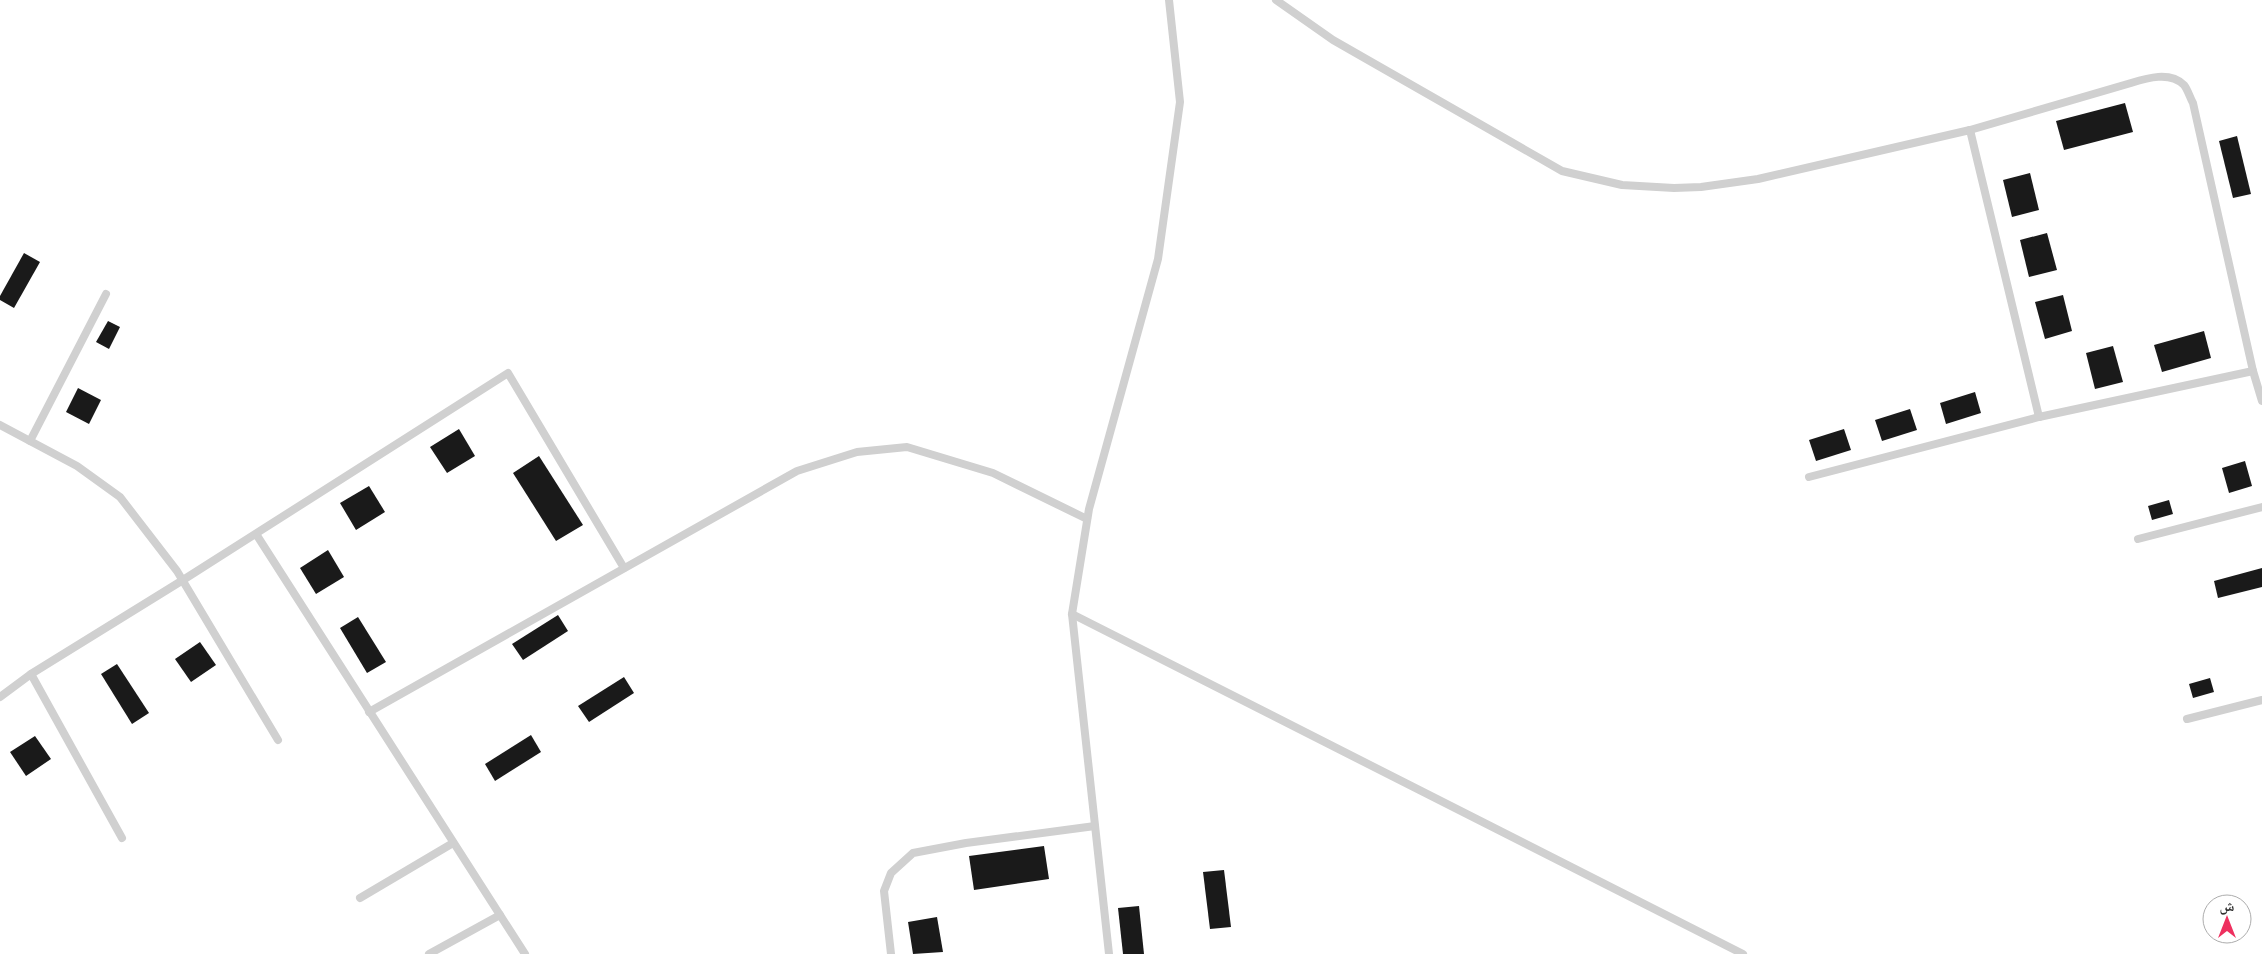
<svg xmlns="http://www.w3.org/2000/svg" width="2262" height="954" font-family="Roboto,'Noto Naskh Arabic',sans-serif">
<rect width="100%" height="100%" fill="#fff"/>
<g fill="#1a1a1a">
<polygon points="2125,103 2133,132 2064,150 2056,121"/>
<polygon points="2237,136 2251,194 2233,198 2219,141"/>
<polygon points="2030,173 2039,210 2012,217 2003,180"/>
<polygon points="2047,233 2057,270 2029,277 2020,240"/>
<polygon points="24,253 40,262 14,308 0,300 0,296"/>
<polygon points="2063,295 2072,331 2045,339 2035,302"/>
<polygon points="108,321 120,327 109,349 96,342"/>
<polygon points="2204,331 2211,358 2162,372 2154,345"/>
<polygon points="2113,346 2123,382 2095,389 2086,353"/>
<polygon points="78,388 101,400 89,424 66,412"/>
<polygon points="1975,392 1981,413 1946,424 1940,403"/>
<polygon points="1910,409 1917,430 1882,441 1875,420"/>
<polygon points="459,429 475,456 447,473 430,447"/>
<polygon points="1844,429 1851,450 1816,461 1809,440"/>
<polygon points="539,456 583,525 556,541 513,473"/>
<polygon points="2245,461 2252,486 2229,493 2222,468"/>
<polygon points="369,486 385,512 356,530 340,503"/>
<polygon points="2169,500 2173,514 2152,520 2148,506"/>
<polygon points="328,550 344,577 316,594 300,568"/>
<polygon points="2262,568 2262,587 2218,598 2214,581"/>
<polygon points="558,615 568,631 523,660 512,644"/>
<polygon points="358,617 386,662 367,673 340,628"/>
<polygon points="200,642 216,665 191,682 175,659"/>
<polygon points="117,664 149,713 132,724 101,674"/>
<polygon points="624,677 634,693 589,722 578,706"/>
<polygon points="2210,678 2214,692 2193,698 2189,684"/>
<polygon points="531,735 541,752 495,781 485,764"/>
<polygon points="35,736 51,759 26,776 10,752"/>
<polygon points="1044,846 1049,879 974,890 969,856"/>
<polygon points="1224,870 1231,927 1210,929 1203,872"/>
<polygon points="1139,906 1144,954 1123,954 1118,908"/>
<polygon points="937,917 943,952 913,954 908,922"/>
</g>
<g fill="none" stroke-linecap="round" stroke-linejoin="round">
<g stroke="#d0d0d0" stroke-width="8">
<path d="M1276,0L1333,40L1562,171L1622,185L1674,188L1701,187L1758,179L1970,130L2131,83C2147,78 2170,71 2184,85C2188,90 2190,98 2193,103L2253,371L2262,401"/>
<polyline points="1970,130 2039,417"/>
<polyline points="0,425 77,466 120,497 177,571 278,740"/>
<polyline points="30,441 106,294"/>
<polyline points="1809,477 2039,417 2253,371"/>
<polyline points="256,534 525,954"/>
<polyline points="2138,539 2262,507"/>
<polyline points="1072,614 1743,954"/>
<polyline points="31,674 122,838"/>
<polyline points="0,697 31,674 183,580 508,373 624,568"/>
<polyline points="369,712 797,471 857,452 907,447 993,473 1087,519"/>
<polyline points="2187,719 2262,700"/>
<polyline points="360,898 453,843"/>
<polyline points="429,954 500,915"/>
<polyline points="891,954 884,891 891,873 913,853 966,843 1095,826"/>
<polyline points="1109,954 1072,614 1089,509 1158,259 1180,102 1169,0"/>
</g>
</g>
<g transform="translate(2227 919)"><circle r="24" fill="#ffffff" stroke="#adadad"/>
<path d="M0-4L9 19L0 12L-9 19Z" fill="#ee305f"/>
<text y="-8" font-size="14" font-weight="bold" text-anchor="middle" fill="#333333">ش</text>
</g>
</svg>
